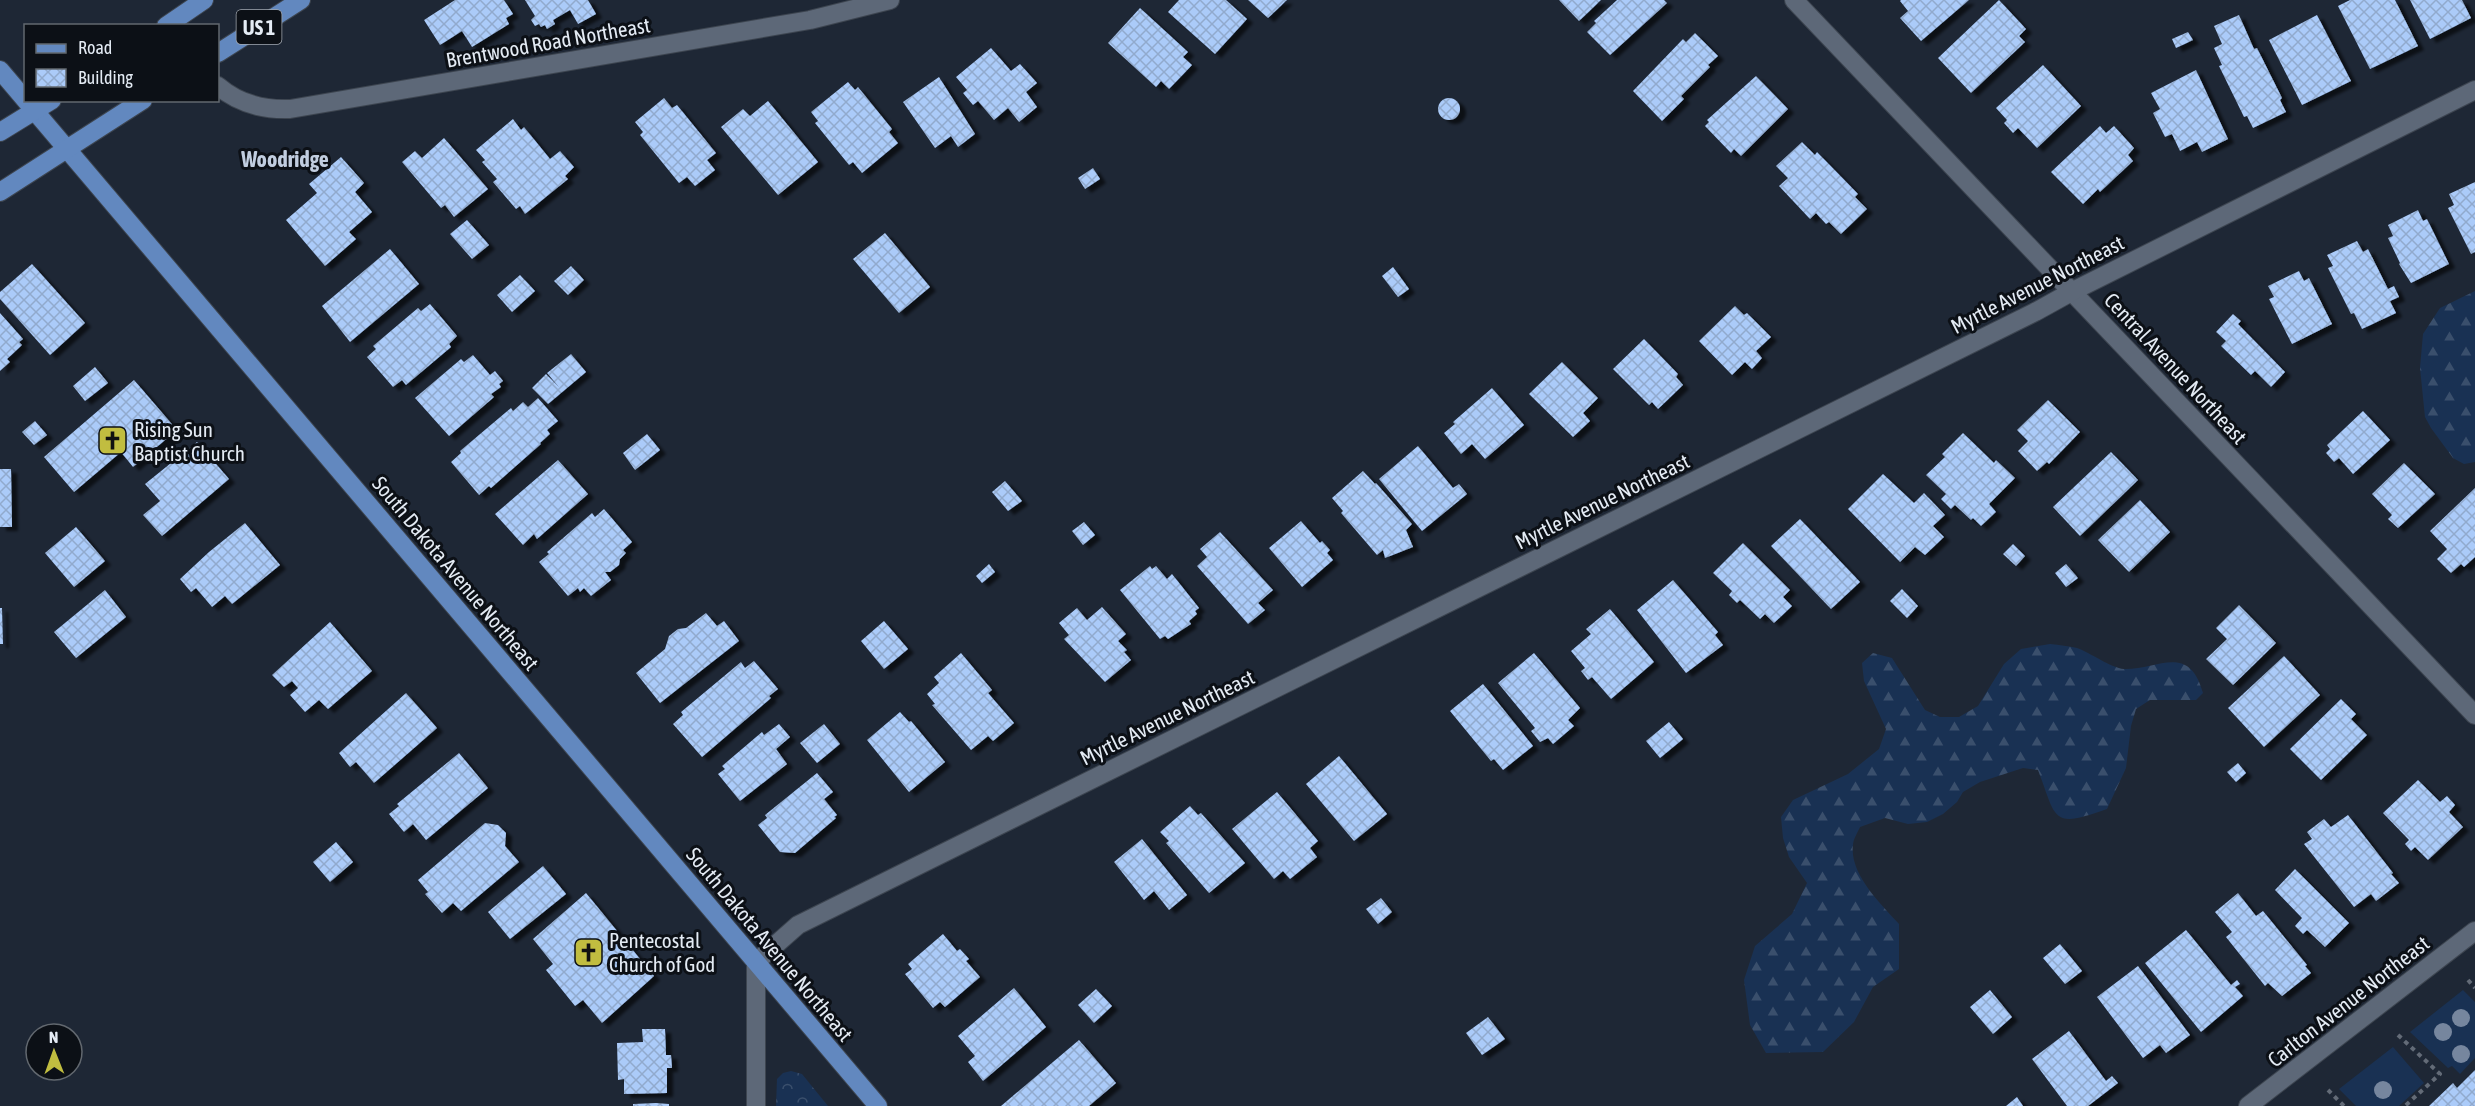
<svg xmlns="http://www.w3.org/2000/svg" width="2475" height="1106" font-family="'Asap Condensed',sans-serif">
<defs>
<pattern id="forest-firs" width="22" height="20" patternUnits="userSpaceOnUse" patternTransform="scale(1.5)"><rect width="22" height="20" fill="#193153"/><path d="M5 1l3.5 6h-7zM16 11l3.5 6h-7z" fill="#3a4f6c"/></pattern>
<pattern id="park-crowns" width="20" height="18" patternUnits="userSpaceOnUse" patternTransform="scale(1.5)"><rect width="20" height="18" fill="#193153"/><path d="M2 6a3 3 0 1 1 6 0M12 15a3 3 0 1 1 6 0" fill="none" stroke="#3a4f6c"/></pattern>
<pattern id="building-cross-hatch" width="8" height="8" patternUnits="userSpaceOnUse" patternTransform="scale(1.5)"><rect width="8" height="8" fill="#abcbf9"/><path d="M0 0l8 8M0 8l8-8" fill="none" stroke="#91aacd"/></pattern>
<filter id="shadow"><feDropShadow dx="6" dy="4" stdDeviation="1.5" flood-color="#0009"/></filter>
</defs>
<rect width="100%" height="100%" fill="#1e2735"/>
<g fill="#193153">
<polygon points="2463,990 2475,1002 2475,1058 2460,1074 2452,1066 2448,1068 2410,1032"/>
<polygon points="2393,1047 2424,1083 2399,1106 2356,1106 2339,1089"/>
</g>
<g fill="url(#forest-firs)">
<polygon points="2475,291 2475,462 2464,464 2453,458 2431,428 2425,417 2420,368 2423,334 2440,308"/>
<path d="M2050,644C2059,645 2069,646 2077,648C2091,653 2111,668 2124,669C2157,670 2189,642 2203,693L2196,700H2150L2136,709L2131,726L2126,768L2107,809C2051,829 2057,820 2038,770L2023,768L1980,782L1963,792L1957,802L1943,814L1927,822L1908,824L1885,818L1860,827C1858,832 1853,839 1853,845C1849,874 1882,905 1899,924V969L1873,987L1854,1022L1823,1052L1766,1053L1750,1025L1744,980L1755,946L1792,914L1807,883L1789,857L1783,838L1781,817L1793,800L1848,774L1879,749L1886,729L1864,681L1862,663L1873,653L1892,658L1925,710L1940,717H1959L1978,706L2004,664L2021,649Z"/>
</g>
<polygon fill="url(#park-crowns)" points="791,1071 802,1074 828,1106 776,1106 777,1079 783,1073"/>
<g fill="url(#building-cross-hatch)" filter="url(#shadow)">
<polygon points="455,0 504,0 513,14 506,18 509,24 472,47 462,31 440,45 424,20"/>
<polygon points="525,0 588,0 596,14 578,24 570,10 553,20 555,24 547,29 545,25 541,27 539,24 535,26 531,20 535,16"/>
<polygon points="1179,0 1226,0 1247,19 1215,54 1168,12"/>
<polygon points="1248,0 1287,0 1268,18"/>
<polygon points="1559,0 1601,0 1579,21"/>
<polygon points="1617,0 1664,0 1667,3 1610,55 1587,32 1596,23 1594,21"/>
<polygon points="1901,0 1969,0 1921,41 1900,18 1908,11 1900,1"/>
<polygon points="1999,0 2026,29 2019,36 2025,42 1971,93 1938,58"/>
<polygon points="2350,0 2395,0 2418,46 2370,69 2338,6"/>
<polygon points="2410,0 2462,0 2471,18 2430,39"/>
<polygon points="1140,8 1188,52 1183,57 1192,65 1169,89 1161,81 1156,87 1108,43"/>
<polygon points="2239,15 2254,49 2257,48 2282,98 2280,100 2286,112 2253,128 2247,116 2244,117 2219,66 2222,65 2214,48 2222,44 2214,26"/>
<polygon points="2317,15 2351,81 2302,105 2269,40"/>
<polygon points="2188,32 2193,40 2176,48 2172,39"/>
<polygon points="1695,33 1718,56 1708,65 1710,67 1681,96 1684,99 1662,121 1633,91 1683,39 1686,42"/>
<polygon points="991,48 1011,71 1020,64 1037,83 1026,92 1037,107 1019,122 1008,108 994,120 978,101 973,105 963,93 967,90 956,77"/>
<polygon points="2043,65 2081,106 2037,148 2018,128 2013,133 2004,123 2007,120 1996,108"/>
<polygon points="2196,70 2228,139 2202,152 2197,142 2180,151 2172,134 2165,137 2153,113 2160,109 2151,93"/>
<polygon points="1756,76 1788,109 1741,156 1734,149 1731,153 1705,126 1709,122 1707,120"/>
<polygon points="939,77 975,134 958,147 951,136 935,148 903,102"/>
<polygon points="848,82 855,90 858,87 892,129 889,132 898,143 862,173 853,162 849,165 815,123 818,121 811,112"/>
<polygon points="664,98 672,108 677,105 716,153 707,160 715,170 695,186 687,177 679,183 640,135 643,132 635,122"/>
<circle cx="1449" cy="109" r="11"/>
<polygon points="768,101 818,162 778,195 721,127 743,109 750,116"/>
<polygon points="513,119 521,130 524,127 550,159 560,151 574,167 565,176 568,179 525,214 520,206 516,209 493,182 497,179 482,162 485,160 476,150"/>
<polygon points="2100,126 2106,133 2114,126 2134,148 2128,155 2133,161 2100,192 2098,189 2083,204 2051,172"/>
<polygon points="444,138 488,189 454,217 445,205 441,208 402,162 415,151 422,158"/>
<polygon points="1802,142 1815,155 1817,152 1858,194 1855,197 1867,209 1841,234 1829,222 1826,224 1816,213 1810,219 1779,186 1788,178 1776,166"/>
<polygon points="341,157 364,183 355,192 372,212 349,232 356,239 325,266 286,220 317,193 309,184"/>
<polygon points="1093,168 1100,179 1085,189 1078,178"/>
<polygon points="2475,182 2475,252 2471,254 2448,208 2454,205 2449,194"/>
<polygon points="2418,210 2423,221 2427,219 2449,264 2411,283 2399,264 2400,263 2388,238 2393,236 2388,225"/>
<polygon points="467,220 489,245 472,259 450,234"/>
<polygon points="885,233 930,287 899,313 853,259"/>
<polygon points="2357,241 2363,252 2368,249 2388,289 2394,286 2399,297 2390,301 2396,313 2362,329 2354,313 2351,314 2328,268 2333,266 2327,255"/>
<polygon points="390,249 419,284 350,342 322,306"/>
<polygon points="32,264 85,323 50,355 0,299 0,292"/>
<polygon points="571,266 584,280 568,295 554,281"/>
<polygon points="1393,267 1409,289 1398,297 1382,276"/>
<polygon points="2299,271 2304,281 2309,278 2332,324 2292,344 2269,299 2274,297 2268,286"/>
<polygon points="520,275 535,291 512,312 497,295"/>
<polygon points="430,304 457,336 449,344 451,347 406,385 402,380 393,387 367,357 376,349 373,346 418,308 421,311"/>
<polygon points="1735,306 1744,315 1747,313 1771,337 1756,351 1762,358 1752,369 1745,362 1732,375 1699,341"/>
<polygon points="0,313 23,339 19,342 22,345 7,359 10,362 0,371"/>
<polygon points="2233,314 2241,321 2238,324 2285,372 2271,387 2255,371 2251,375 2221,346 2226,341 2216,332"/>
<polygon points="1644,339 1678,374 1676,377 1683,385 1658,409 1652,402 1649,405 1613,369"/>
<polygon points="571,354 586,372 548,404 532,388 546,374 559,387 547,373"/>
<polygon points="473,355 490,375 495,371 503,381 499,384 501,387 491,394 494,397 449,436 415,398 461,359 464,362"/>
<polygon points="1562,362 1598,398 1583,413 1590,421 1573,437 1529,394"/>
<polygon points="95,367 108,383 85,401 73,386"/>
<polygon points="134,380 177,430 133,467 121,452 74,492 44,457"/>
<polygon points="1492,388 1524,425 1485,459 1472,444 1461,454 1444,433 1455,424 1453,422"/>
<polygon points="538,398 558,421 547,430 550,434 540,443 541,444 491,488 489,486 479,495 451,462 461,453 460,451 511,408 513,411 523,402 528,407"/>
<polygon points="2048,400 2080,432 2049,464 2047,462 2037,471 2018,451 2028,441 2017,430"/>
<polygon points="2363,411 2390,440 2353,474 2339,458 2334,462 2326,453 2330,449 2327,445"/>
<polygon points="35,421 47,435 34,445 22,432"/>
<polygon points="1963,433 1994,463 1996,460 2015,478 1989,504 1996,512 1981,526 1973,518 1971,520 1955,505 1951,509 1941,499 1946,494 1926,475 1945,457 1942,454"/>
<polygon points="647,434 660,450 635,470 623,453"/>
<polygon points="197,442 229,479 162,536 143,515 160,501 145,484"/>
<polygon points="1418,446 1453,488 1459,484 1467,494 1422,531 1379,479"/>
<polygon points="2111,452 2138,480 2080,536 2053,507"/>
<polygon points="558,460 588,494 537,539 534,534 523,545 495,514"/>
<polygon points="2404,463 2435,494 2398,528 2388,519 2392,515 2372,494"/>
<polygon points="0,469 11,469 12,527 0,527"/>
<polygon points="1363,471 1375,484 1376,483 1412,524 1406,530 1413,547 1385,558 1383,550 1377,555 1341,513 1343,511 1332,498"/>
<polygon points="1883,474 1914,503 1924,493 1945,515 1933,526 1944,537 1925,555 1915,547 1900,562 1848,509"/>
<polygon points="1005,481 1022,501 1008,511 992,492"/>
<polygon points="2475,488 2475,557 2464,567 2461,564 2451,573 2437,559 2447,549 2430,531"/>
<polygon points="2140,500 2170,532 2129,572 2098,540"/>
<polygon points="604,509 632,542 623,550 626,553 620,559 619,565 610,572 605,572 611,580 591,596 584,588 580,592 578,588 568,596 539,562 549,554 547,552 592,513 595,517"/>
<polygon points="1800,519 1860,582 1831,609 1771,546"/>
<polygon points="1301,521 1320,543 1322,541 1330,550 1327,553 1333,560 1302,587 1269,548"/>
<polygon points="1084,522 1095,535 1083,545 1072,531"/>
<polygon points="245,523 280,565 232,604 225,596 212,607 196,588 191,592 180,579 209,552"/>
<polygon points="76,527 105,561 74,587 45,553"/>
<polygon points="1220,532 1273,590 1258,603 1265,610 1248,624 1197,566 1207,557 1200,549"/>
<polygon points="1743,543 1790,590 1783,597 1792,606 1774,623 1765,614 1760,619 1740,600 1737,603 1729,595 1732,591 1713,573"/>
<polygon points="2013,544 2025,556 2016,566 2003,554"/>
<polygon points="989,564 995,572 982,583 976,576"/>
<polygon points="2066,564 2078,578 2066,587 2055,573"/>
<polygon points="1150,566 1152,569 1156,566 1167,579 1172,574 1199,608 1195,611 1197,614 1189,621 1191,624 1168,639 1165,636 1160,639 1120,590"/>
<polygon points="1673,580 1718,632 1715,635 1723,645 1686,673 1637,610"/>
<polygon points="1902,589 1918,606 1907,618 1890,601"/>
<polygon points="105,590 126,617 76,658 54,632"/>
<polygon points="2239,605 2276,643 2233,685 2206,659 2227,639 2216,628"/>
<polygon points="1102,607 1126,634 1118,641 1127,650 1124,652 1131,660 1105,682 1064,639 1069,635 1059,623 1077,608 1087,620"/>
<polygon points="0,608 2,608 3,644 0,644"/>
<polygon points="1610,609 1654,662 1611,699 1592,677 1588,680 1581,671 1585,668 1571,651 1591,634 1586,629"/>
<polygon points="706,613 717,626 724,621 739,641 660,703 636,673 665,649 669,636 678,629 686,628"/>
<polygon points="884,621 908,649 884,669 861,641"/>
<polygon points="330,622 372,671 328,709 319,700 305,712 290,695 298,688 292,681 284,687 272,675"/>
<polygon points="961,653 992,690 988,693 1014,723 993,741 988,736 971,750 932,705 935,704 927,694 939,683 934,677"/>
<polygon points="1534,653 1580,708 1568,720 1574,726 1553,744 1548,738 1540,742 1531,731 1535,728 1498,683"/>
<polygon points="2284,656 2320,695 2264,747 2228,708"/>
<polygon points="754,661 778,689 769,696 771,698 702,757 673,724 683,715 681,712 741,662 745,668"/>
<polygon points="1483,684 1533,746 1503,770 1494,759 1491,761 1450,711"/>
<polygon points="406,693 437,728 374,783 356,762 350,767 339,753"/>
<polygon points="2341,699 2356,714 2351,719 2367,735 2321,780 2290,749"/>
<polygon points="900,712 909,722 911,721 945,762 909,792 867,740"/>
<polygon points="1669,722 1683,739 1660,758 1646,741"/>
<polygon points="779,724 790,737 776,749 787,764 740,801 718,774 725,769 722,766 762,732 764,735"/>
<polygon points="824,724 840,744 817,763 800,743"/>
<polygon points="459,753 488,788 426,840 413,824 404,832 389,814 399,806 397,804"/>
<polygon points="1339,756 1387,814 1354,841 1306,784"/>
<polygon points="2238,763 2246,773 2236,782 2227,772"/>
<polygon points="817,773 833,792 824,799 837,815 834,817 836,818 795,853 780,852 758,825 767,818 765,815"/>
<polygon points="2418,780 2440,802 2447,796 2455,805 2449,812 2463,827 2428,860 2415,847 2411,851 2405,844 2409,840 2383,813"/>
<polygon points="1277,792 1318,841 1310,848 1317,857 1290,879 1283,871 1274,879 1232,829"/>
<polygon points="1190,806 1198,815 1201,813 1245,863 1209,893 1166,843 1169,841 1160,832"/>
<polygon points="2348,815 2393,873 2391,874 2399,883 2376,901 2371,894 2354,907 2304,844 2312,839 2307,832 2324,819 2331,827"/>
<polygon points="485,823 498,825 506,833 505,846 519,862 461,911 453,903 442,913 425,894 428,892 418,880"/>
<polygon points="1142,839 1187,895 1169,910 1154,891 1144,900 1114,862"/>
<polygon points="336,842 353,862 330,882 313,862"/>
<polygon points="543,866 566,894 510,939 488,912"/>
<polygon points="2295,869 2349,923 2325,947 2307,930 2303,934 2295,926 2302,918 2275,890"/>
<polygon points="586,893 654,976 602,1023 583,1000 575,1006 546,970 553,964 533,939"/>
<polygon points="2238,893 2256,916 2263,911 2307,965 2305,966 2311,973 2282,996 2268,983 2265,986 2226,937 2232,932 2215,912"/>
<polygon points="1381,898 1392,912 1378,924 1366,909"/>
<polygon points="2186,930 2231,985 2237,980 2240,984 2235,987 2243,996 2201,1032 2145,963"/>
<polygon points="943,934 957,951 960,949 969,959 966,961 980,977 945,1007 940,1002 933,1008 905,974 912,969 908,964"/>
<polygon points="2060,944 2082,971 2065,984 2043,958"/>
<polygon points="2138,966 2190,1035 2166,1053 2160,1045 2143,1058 2097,997"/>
<polygon points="1014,988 1046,1027 983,1081 968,1062 975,1056 958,1036"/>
<polygon points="1096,989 1112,1006 1094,1023 1078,1005"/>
<polygon points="1990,990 2012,1017 1993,1034 1970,1007"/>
<polygon points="1488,1017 1505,1039 1482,1055 1466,1033"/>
<polygon points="642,1029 665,1029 666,1055 671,1055 672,1068 667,1068 667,1093 624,1094 624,1079 618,1080 617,1043 643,1042"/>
<polygon points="2069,1031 2106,1081 2112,1076 2118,1083 2088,1106 2067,1106 2032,1059"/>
<polygon points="1079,1040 1116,1083 1089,1106 1001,1106"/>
<polygon points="2475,1070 2475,1106 2429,1106 2453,1083 2457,1088"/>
<polygon points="2017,1097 2023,1106 2006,1106"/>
<polygon points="656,1103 669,1104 669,1106 633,1106 633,1104"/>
</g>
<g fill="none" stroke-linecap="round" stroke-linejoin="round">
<defs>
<g id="minor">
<polyline points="1794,0 2475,715"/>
<path d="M218,86C239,104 263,110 290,109L810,20L890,0"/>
<polyline points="756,1106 756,962 798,925 2035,312 2073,291 2475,90"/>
<polyline points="2248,1106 2475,931"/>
</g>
<g id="major">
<polyline points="166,26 204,0"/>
<polyline points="218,53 301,0"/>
<polyline points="0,70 878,1106"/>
<polyline points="0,132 52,100"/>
<polyline points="0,192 143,100"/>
</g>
</defs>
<use href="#minor" stroke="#3d4550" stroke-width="20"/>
<use href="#major" stroke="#3d4550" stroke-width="20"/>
<g stroke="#636b77" stroke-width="4" stroke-dasharray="4.5 4.5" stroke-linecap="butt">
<polyline points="2468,980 2475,988"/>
<polyline points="2398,1035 2440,1074 2405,1106"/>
<polyline points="2328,1090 2344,1106"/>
</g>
<use href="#minor" stroke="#5d6878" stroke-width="18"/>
<use href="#major" stroke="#6288bf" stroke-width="18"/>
</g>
<g fill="#76869e">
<circle cx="2461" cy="1018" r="9"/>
<circle cx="2443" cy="1032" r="9"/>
<circle cx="2461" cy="1054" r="9"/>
<circle cx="2383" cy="1090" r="9"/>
</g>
<defs>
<symbol id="church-square" viewBox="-11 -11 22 22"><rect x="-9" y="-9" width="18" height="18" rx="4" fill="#c1bd40" stroke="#0c1016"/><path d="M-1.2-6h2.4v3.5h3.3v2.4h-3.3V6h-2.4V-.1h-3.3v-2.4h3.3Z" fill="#111"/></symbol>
</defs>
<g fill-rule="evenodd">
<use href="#church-square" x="96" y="424" width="33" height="33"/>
<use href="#church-square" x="572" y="936" width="33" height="33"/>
</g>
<g text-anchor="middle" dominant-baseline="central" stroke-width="6" stroke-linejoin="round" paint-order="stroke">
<rect fill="#0c1016" stroke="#a3a9b1" stroke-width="1.5" x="236.5" y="10" width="45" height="34" rx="4.5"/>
<g font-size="20" font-weight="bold" fill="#e4ebf4">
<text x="259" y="27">US 1</text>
</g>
<g font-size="21" fill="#e4ebf4" stroke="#0c1016">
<text transform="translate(548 42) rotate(-10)">Brentwood Road Northeast</text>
<text transform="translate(2037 284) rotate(-27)">Myrtle Avenue Northeast</text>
<text transform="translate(2176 368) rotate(47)">Central Avenue Northeast</text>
<text transform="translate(1602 501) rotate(-26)">Myrtle Avenue Northeast</text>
<text transform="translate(456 573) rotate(50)">South Dakota Avenue Northeast</text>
<text transform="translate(1167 717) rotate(-26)">Myrtle Avenue Northeast</text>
<text transform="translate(770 944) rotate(50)">South Dakota Avenue Northeast</text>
<text transform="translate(2348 1001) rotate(-38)">Carlton Avenue Northeast</text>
</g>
<g font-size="21" fill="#e4ebf4" stroke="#0c1016" text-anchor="start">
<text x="134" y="429">Rising Sun<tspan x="134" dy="24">Baptist Church</tspan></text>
<text x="609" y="940">Pentecostal<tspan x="609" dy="24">Church of God</tspan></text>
</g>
<g font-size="22" font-weight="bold" fill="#c1cddf" stroke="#0c1016">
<text x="285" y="159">Woodridge</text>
</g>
</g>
<rect x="24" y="24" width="195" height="78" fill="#0c1016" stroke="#62686f" stroke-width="1.5"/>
<rect x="36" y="44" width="30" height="9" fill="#6288bf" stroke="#62686f" stroke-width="1.5"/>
<text x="78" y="54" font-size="18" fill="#e4ebf4">Road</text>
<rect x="36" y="69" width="30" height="18" fill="url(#building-cross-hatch)" stroke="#62686f" stroke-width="1.5"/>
<text x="78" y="84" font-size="18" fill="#e4ebf4">Building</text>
<g transform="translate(54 1052) rotate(359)"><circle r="28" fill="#0c1016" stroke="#62686f" stroke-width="1.5"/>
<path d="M0-4.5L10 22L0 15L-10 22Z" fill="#c1bd40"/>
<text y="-9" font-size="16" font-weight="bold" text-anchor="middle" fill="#e4ebf4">N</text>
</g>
</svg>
